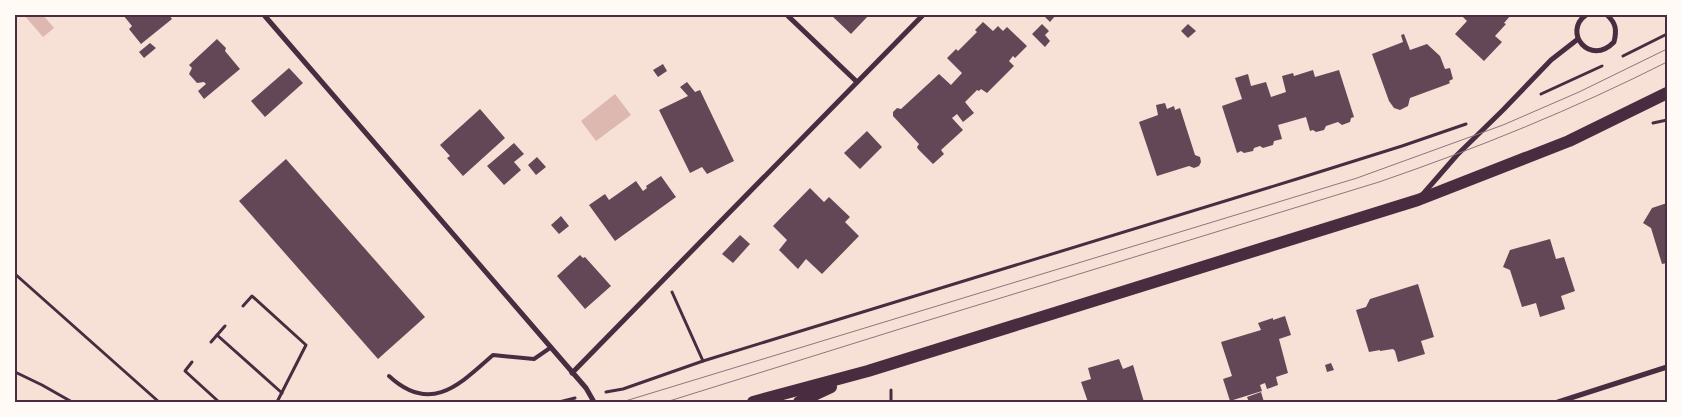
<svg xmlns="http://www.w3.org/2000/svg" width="1682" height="417" font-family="'Alegreya Sans',sans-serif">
<rect width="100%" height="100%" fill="#f7e1d7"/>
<g fill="#dcb8b0">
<polygon points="24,15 43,15 54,28 43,37"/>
<polygon points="615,94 631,115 596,141 581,121"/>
</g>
<g fill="#644757">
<polygon points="123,15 169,15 172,19 141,44 129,29 132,26"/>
<polygon points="831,15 869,15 851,34"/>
<polygon points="1043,15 1056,15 1050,22"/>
<polygon points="1461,15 1511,15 1504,23 1506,24 1495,36 1502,42 1484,61 1455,34 1467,21"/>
<polygon points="983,22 993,31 998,26 1003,31 1007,27 1027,46 1015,58 1013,56 1009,61 1014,66 987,93 981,89 979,91 977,90 965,102 974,113 963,122 957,114 952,118 963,130 941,150 944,154 933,164 918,149 917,147 919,144 893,116 893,112 897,108 901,109 939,74 951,85 962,73 947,58 956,49 958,51 977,32 975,30"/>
<polygon points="1042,24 1049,31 1045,35 1050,41 1045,47 1032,34"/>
<polygon points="1188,24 1196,31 1188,38 1181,31"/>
<polygon points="1404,34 1410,50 1427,44 1440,56 1445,69 1450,68 1453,79 1449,81 1450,83 1448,84 1410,98 1408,106 1400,110 1394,108 1389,101 1372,54 1403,42 1401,35"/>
<polygon points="217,39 226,48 225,51 240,69 204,99 198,91 206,84 204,82 197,83 189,74 192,68 189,65"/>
<polygon points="150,43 156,48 144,58 139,52"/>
<polygon points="663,64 667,71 658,77 653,70"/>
<polygon points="289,68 303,83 265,117 251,101"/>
<polygon points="1313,70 1315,77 1339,70 1354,117 1351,118 1350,122 1342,125 1338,122 1326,126 1324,130 1316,132 1313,130 1310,131 1306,117 1278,125 1282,139 1274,141 1273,145 1263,148 1260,146 1254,148 1253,151 1244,153 1241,151 1237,153 1222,106 1242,99 1235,78 1248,74 1251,86 1266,82 1271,97 1286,92 1282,76 1293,73 1294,76"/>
<polygon points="687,82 695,92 700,90 734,161 707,174 702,167 690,173 659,110 688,96 680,87"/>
<polygon points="1165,103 1167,109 1174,106 1175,110 1180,108 1195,155 1200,157 1201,162 1199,166 1194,168 1189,166 1157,176 1139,122 1158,115 1156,105"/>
<polygon points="480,109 505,138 463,176 447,158 450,156 440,145"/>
<polygon points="867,131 882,147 860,169 844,153"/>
<polygon points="514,143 524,154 514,162 521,170 504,185 487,166"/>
<polygon points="537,157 546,167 536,175 528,165"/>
<polygon points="286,159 425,317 378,359 239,201"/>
<polygon points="661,176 676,197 615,241 589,205 605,194 609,200 636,181 643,191 647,188 646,186"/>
<polygon points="810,188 824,202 829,197 850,217 845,222 859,236 822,274 806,259 798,269 779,250 787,240 773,226"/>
<polygon points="1667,203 1667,263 1662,264 1651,228 1643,223 1652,208"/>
<polygon points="561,216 569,226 559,234 551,225"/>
<polygon points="740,235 750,244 733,263 722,254"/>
<polygon points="1550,239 1556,259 1564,257 1575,291 1561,296 1565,309 1540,317 1536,303 1522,307 1510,270 1503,267 1510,250"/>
<polygon points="580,255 583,258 585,257 611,286 585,309 557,276"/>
<polygon points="1418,284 1434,337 1421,341 1425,354 1398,362 1395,351 1393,349 1380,351 1380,350 1369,352 1356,310 1366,307 1370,299"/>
<polygon points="1285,316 1291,335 1279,339 1288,373 1276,377 1278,385 1267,389 1265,383 1260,385 1262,391 1230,401 1223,379 1232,376 1221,342 1261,330 1258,323 1273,318 1273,320"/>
<polygon points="1119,359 1123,369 1133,365 1144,402 1088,402 1081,382 1091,379 1088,368"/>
<polygon points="1331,363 1334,370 1327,372 1325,365"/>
<polygon points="1261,392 1264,402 1249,402 1247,397"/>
</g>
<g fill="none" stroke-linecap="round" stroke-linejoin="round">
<g stroke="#4a2c40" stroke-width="3">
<polyline points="1623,56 1667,34"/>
<polyline points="1541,94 1602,66"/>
<polyline points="1653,123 1667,120"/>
<polyline points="15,274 159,402"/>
<polyline points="672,292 703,361"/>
<polyline points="243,306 252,296 306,345 277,402"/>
<polyline points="217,335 282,393"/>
<polyline points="211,342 225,326"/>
<polyline points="192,362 185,371 219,402"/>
<polyline points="15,372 42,385 72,402"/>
<polyline points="606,392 623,389 703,361 1300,178 1402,146 1466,124"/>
<polyline points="559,402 575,398"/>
<polyline points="891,402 891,390"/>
</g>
<path stroke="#4a2c40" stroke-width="4" d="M389,376C431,415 460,384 493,355L534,359L550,348"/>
<g stroke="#4a2c40" stroke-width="5">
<polyline points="264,15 586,388 594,402"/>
<polyline points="787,15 857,82"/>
<path d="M1586,15C1562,32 1590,67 1614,42C1617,30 1616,23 1607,15"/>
<polyline points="1423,194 1457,155 1503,110 1551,60 1578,39"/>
<polyline points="572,373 923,15"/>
<polyline points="1558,402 1667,367"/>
</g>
<g stroke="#4a2c40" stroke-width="12">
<polyline points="753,402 868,371 1418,200 1569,141 1667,93"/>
<polyline points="799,402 831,387"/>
</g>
<g stroke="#8f747c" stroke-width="1">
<polyline points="622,402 1357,178 1503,125 1579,92 1667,49"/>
<path d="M666,402L903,328L1379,182C1478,148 1574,109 1667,62"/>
</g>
</g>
<rect width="1682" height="417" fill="none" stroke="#fffaf5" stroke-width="32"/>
<rect x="16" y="16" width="1650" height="385" fill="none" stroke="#4a2c40" stroke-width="2"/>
</svg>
